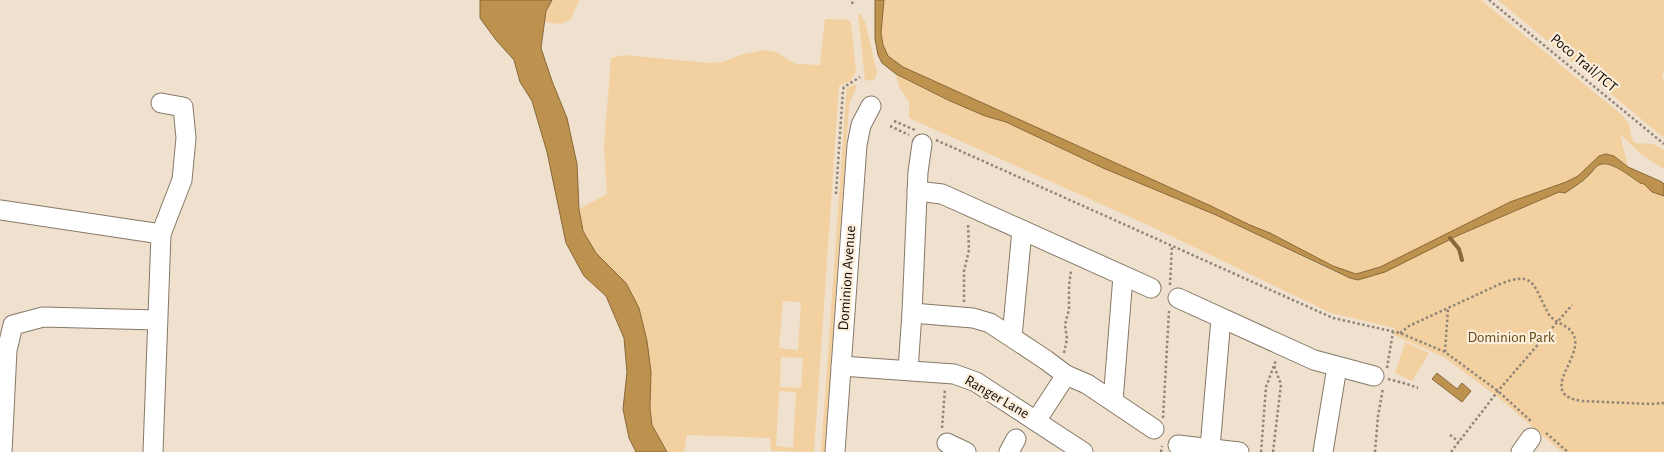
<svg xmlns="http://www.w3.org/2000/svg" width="1664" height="452" font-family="'Alegreya Sans',sans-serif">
<rect width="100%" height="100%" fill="#efe1ce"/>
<g fill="#f3d09f" fill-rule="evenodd">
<polygon points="552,0 579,0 571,19 560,24 544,22 546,11"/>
<path d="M884,0H1481L1622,115L1629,124L1631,136L1635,143L1653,144L1664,150V169L1641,154L1620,134L1628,167L1614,156H1599L1578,176L1566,182L1471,222L1380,267L1356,274L1333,266L1270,233L1250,225L1211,206L903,67C898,64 891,60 887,55C876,40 883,17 884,0Z"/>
<polygon points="1498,0 1664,0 1664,69 1662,78 1664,79 1664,138"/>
<polygon points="858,14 860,14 865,22 877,73 875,79 865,81"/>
<path d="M844,18L851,22L856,72L850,81L839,86L814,452L771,451L770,438L687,435L684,452H667L652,425L650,408L651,372L647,341L639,308L626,283L596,253L583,231L579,209L607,194L604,146L611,58L624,55L708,63L723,62L744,54L765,50L776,52L796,64L820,65L825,19L844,20ZM783,301L801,302L798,350L779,348ZM781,357L803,358L801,388L780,387ZM779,391L796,392L793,448L776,446Z"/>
<path d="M896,74L948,100L985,116L1006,122L1103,168L1216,215L1321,266L1349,278L1358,280L1385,272L1459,235L1542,198L1559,192L1565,193L1577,187L1589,176L1598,165C1612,160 1629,176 1640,183L1644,184L1652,192L1664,196V452H1562L1499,398L1444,357L1394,335L1395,328L1331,313L1148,225L909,118V102L899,87Z"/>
<path d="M856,84C857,91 850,98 849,106L825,452H821L846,96L847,88Z"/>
<polygon points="1405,342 1429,353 1412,381 1395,373"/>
</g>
<g fill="#bd914e" stroke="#896938">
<polygon points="480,0 552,0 546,11 541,48 552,81 567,118 577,164 579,209 583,231 596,253 626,283 639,308 647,341 651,372 650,408 652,425 667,452 636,452 629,438 623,409 627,372 624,338 606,296 584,276 566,243 547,152 532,101 520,82 514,60 496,40 480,18"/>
<path d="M875,0H884L881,33L883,45L888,56L903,67L1211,206L1250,225L1270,233L1333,266L1356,274L1380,267L1510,202L1566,182L1578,176L1599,156L1606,154L1614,156L1628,167L1662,182L1664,184V196L1652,192L1644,184L1640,183C1631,177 1613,162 1602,164C1596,165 1594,170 1590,174C1583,182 1574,187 1565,193L1559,192L1459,235L1385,272L1358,280L1350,278L1216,215L1103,168L1006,122L985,116L948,100L896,74L882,63L878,55L875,39Z"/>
<polygon points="1437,373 1457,389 1462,383 1471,391 1462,402 1432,379"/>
</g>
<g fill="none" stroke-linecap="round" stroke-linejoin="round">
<polyline stroke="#896938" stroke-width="4" points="1450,238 1459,249 1462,260"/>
<defs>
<g id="minor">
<polyline points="917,191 942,194 1151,288"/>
<polyline points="0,210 161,234 153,452"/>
<polyline points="161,234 182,180 186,138 183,107 161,103"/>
<polyline points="1178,298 1314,360 1374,376"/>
<polyline points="912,313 973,318 990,323 1046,360 1066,375 1087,384 1154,429"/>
<polyline points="1012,337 1022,230"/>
<polyline points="841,366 954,374 976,382 1083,452"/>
<polyline points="908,370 912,313 918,172 922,144"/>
<polyline points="1113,401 1123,276"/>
<polyline points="1036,421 1066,375"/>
<polyline points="947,443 966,452"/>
<polyline points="1178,445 1239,452"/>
<polyline points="1210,448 1221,318"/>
<polyline points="2,452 7,350 13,325 43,317 157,320"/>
<polyline points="835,452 857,145 861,125 871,106"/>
<polyline points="1009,452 1016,439"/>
<polyline points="1323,452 1337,367"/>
<polyline points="1521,452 1531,438"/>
</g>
</defs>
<use href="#minor" stroke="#867968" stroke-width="21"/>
<g stroke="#8f8578" stroke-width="2.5" stroke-dasharray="2.5 2.5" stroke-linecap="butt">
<polyline points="1489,0 1664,144"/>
<polyline points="852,4 853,0"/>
<polyline points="894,121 915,130"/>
<polyline points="890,126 909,135"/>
<polyline points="936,140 1333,318 1400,333 1445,352 1498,391 1532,422"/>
<polyline points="836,194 843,90 844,87 860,77"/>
<polyline points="1170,285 1172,245"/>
<polyline points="964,302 964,271 969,250 968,223"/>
<path d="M1400,333L1409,326L1500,284C1532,272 1532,281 1545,307C1547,310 1548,315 1551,317C1559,325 1573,326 1575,340C1579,361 1538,395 1582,401L1650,404L1664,403"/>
<polyline points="1445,352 1448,309"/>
<polyline points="1064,353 1067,339 1065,325 1069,309 1069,286 1071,270"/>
<polyline points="1387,368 1393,332"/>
<polyline points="1388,379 1407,384 1418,388"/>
<polyline points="1163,418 1169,311"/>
<polyline points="942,428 945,389"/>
<polyline points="1546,433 1568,452"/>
<polyline points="1450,435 1459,442"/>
<polyline points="1161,452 1162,446"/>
<polyline points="1261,452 1266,387 1276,360"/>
<polyline points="1273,452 1281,384 1274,366"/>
<polyline points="1375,452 1378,416 1383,388"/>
<polyline points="1451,452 1498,391 1572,305"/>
</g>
<use href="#minor" stroke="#fff" stroke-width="19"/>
</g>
<g text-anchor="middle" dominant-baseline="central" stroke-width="4.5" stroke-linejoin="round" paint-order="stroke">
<g font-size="15" fill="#100b06" stroke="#fceedb">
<text transform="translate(1584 63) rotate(40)">Poco Trail/TCT</text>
<text transform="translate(847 278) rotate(-86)">Dominion Avenue</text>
<text transform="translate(997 397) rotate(30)">Ranger Lane</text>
</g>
<g font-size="15" fill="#654713" stroke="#fceedb">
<text x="1511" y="337">Dominion Park</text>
</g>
</g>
</svg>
